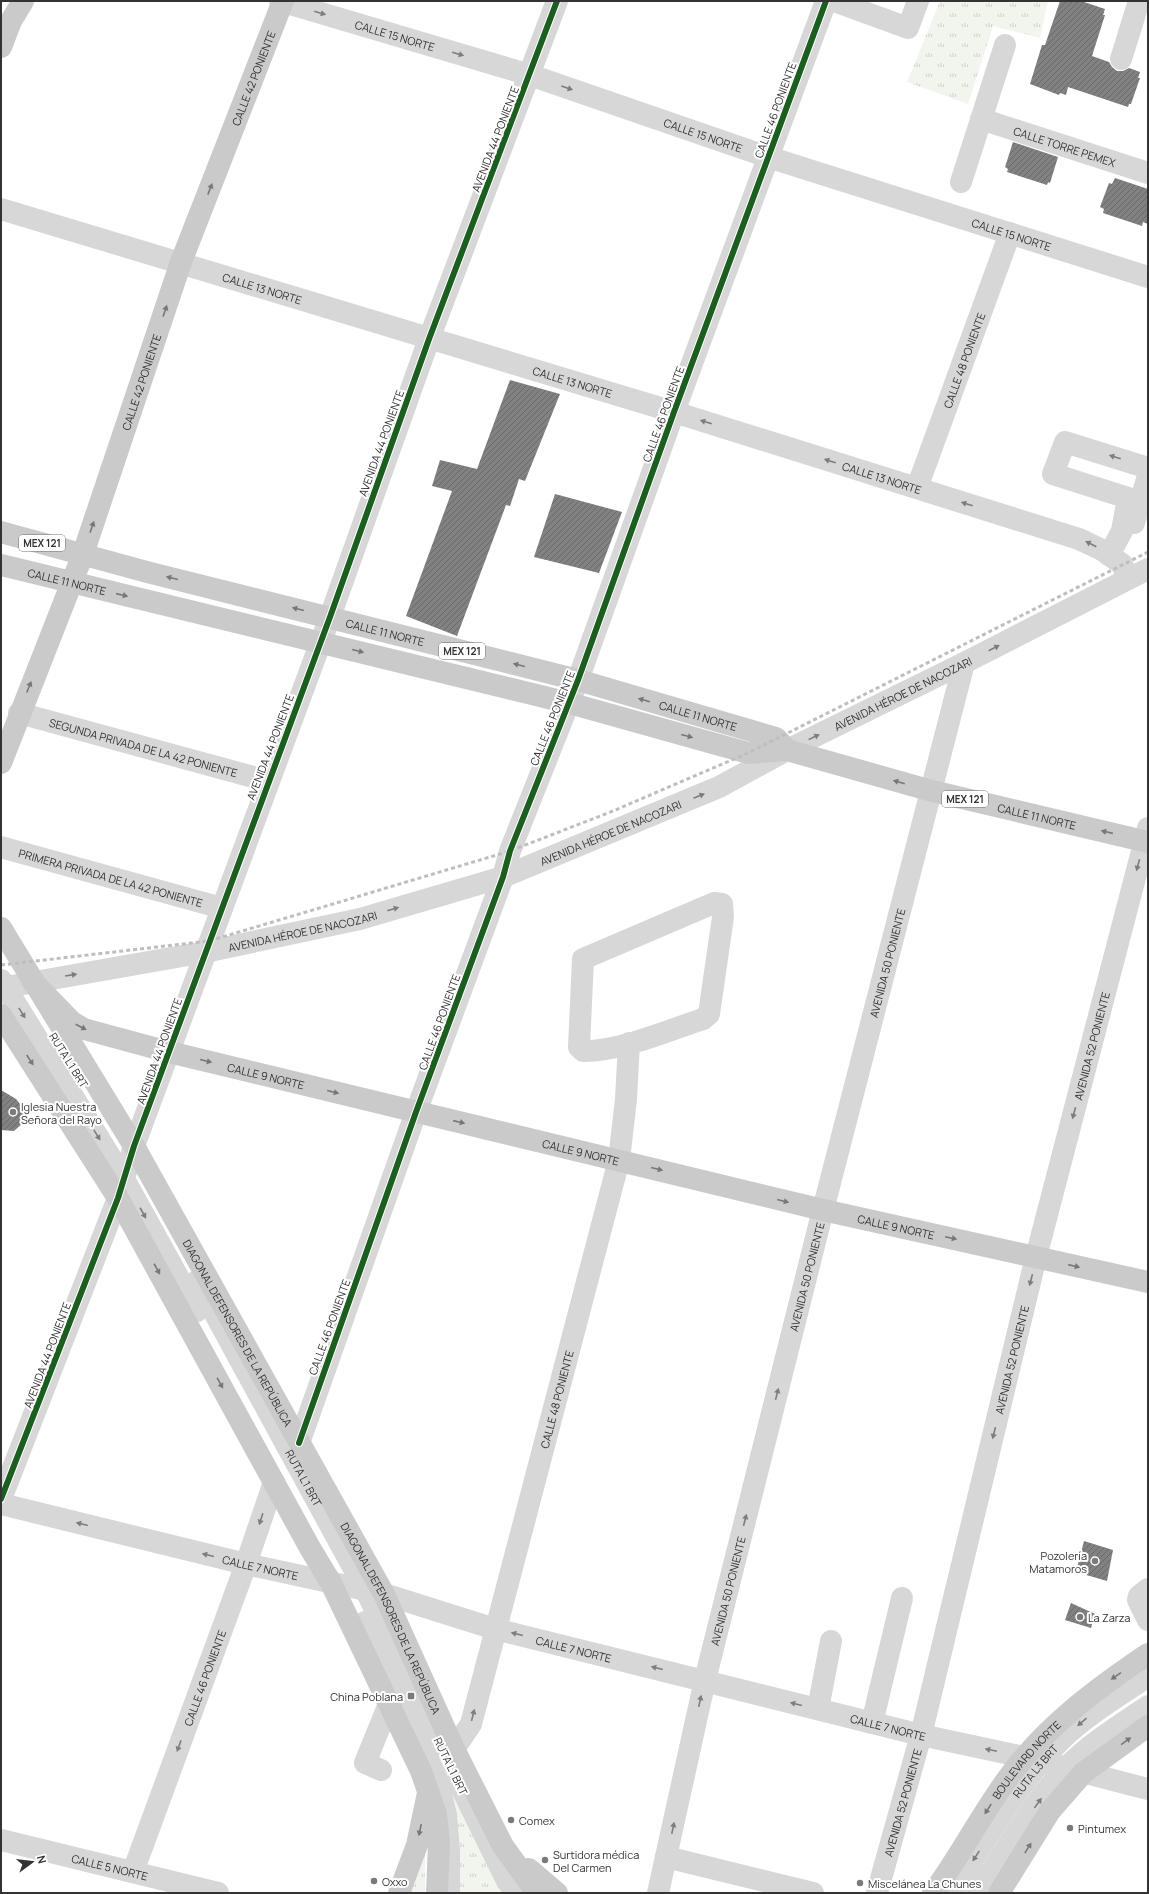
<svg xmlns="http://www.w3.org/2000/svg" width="1149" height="1894" font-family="Manrope,sans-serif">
<defs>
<pattern id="grass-tufts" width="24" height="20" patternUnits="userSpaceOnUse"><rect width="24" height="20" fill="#f1f5ed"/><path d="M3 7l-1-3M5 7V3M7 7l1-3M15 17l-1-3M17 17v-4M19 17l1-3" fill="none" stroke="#cfd2cc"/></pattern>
<pattern id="building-hatch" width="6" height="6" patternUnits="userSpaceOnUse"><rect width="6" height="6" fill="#818181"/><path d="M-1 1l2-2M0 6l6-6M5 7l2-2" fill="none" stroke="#6a6a6a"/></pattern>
</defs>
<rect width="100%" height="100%" fill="#fff"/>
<g fill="url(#grass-tufts)">
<polygon points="940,1 1048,1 1040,38 993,26 968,104 907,82"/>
<polygon points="435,1738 469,1814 513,1893 451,1893"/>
<polygon points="425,1833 425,1893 404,1893"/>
</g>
<g fill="url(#building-hatch)">
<polygon points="1060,1 1081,1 1105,9 1103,15 1105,15 1092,56 1109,62 1112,67 1117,71 1123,71 1129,68 1140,72 1138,78 1140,78 1131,104 1129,104 1128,107 1068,87 1066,95 1060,93 1059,95 1030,84 1042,45 1045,45"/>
<polygon points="1013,142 1058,157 1050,183 1048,182 1047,185 1007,172 1008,169 1005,167"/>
<polygon points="1115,178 1148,189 1148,224 1143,222 1142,226 1103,213 1104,209 1100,207 1109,183 1112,184"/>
<polygon points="510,380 560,394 525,481 519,479 510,506 506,505 457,636 406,616 452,491 432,486 440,460 477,469"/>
<polygon points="555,494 622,512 599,573 534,557"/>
<polygon points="1,1090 16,1099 25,1110 24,1122 14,1131 1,1130"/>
<polygon points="1084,1541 1113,1550 1107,1581 1076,1572"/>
<polygon points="1071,1603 1095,1614 1091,1628 1065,1620"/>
</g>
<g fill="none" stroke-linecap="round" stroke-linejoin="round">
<g stroke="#d7d7d7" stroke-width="22">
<path id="s1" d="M280,1L530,75L768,157L1148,277"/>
<polyline points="834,1 908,28 918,1"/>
<polyline points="1121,59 1139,1"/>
<path id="s2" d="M981,119L1148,173"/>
<polyline points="961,182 1005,45"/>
<path id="s3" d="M1,209L674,412L1079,539L1102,550L1122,564L1128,579"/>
<path id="s4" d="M917,488L1010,233"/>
<polyline points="1134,523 1148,476"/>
<polyline points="1109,555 1122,531 1128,498 1053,474 1065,442 1145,467 1148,474"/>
<path id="s5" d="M19,713L268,781"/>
<path id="s6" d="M1,847L222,908"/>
<path d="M714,903L722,904L723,917L709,1014L703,1019C669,1030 618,1052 583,1051L579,1047L583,959Z"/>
<polyline points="1,980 124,1179 197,1311"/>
<path id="s7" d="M1,988L205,952L360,919L503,877L719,787L787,750L964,663L1148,569"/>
<path id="s8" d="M197,1281L366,1591L442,1747"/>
<polyline points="299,1443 416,1112 503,877 510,851 578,680 674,412 826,1"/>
<polyline points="1,1499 118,1198 134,1146 330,617 429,339 557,1"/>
<path id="s9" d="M1,1504L246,1564L384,1594L495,1629L921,1735L1024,1757L1148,1789"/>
<polyline points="1148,1589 1139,1596 1138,1600 1148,1620"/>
<polyline points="365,1622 437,1779 446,1815 449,1851 449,1893"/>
<polyline points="818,1709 831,1641"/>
<polyline points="872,1723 902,1598"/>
<path id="s10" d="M454,1749L471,1724L619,1160L626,1099L629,1043"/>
<polyline points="381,1770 365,1763 389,1704"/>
<polyline points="458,1781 507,1881 517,1893"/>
<path id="s11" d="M1,1840L218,1893"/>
<polyline points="666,1857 813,1893"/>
<path id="s12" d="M133,1872L246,1564L274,1482"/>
<path id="s13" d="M658,1893L705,1680L823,1210L964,663"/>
<path id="s14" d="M877,1893L921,1735L1036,1257L1148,828"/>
<path id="s15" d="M952,1893C986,1840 1017,1784 1062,1739C1088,1714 1119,1696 1148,1676"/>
<path d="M977,1893C1005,1852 1031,1804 1065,1769C1089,1744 1120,1725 1148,1706"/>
</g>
<g stroke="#cacaca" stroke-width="22">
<polyline points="1,47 11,21 23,1"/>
<path id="s16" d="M1,532L147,572L578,680L776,738L787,750"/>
<path id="s17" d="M1,565L569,703L748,753L787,750L932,791L1148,842"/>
<path id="s18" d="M1,763L83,554L181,262L283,1"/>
<path id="s19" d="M1,928L134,1146L384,1594L454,1749L503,1846L537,1893"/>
<path id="s20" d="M32,981L72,1022L84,1029L169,1052L823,1210L1148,1282"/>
<polyline points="1,1015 118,1198 310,1548 331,1583 421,1771 436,1814 439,1843 437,1893"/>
<polyline points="529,1869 557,1893"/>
<polyline points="399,1893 417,1845 428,1793"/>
<path id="s21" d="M933,1893C960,1856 981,1815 1008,1778C1045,1727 1096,1689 1148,1654"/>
<polyline points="999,1893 1050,1811 1083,1773 1148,1726"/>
</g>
<polyline stroke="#bebebe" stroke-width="3" stroke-dasharray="4 3" stroke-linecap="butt" points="1,965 209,941 510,851 613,811 748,753 1148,552"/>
<defs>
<g id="cycleway">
<polyline points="299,1443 416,1112 503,877 510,851 578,680 674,412 826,1"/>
<polyline points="1,1499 118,1198 134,1146 330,617 429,339 557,1"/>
</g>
</defs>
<use href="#cycleway" stroke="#fff" stroke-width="8"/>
<use href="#cycleway" stroke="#1b5e20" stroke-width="6"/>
</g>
<defs><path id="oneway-solid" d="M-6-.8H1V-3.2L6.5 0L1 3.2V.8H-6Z"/></defs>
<g fill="#7d7d7d">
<use href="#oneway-solid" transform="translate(320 13) rotate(16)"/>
<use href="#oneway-solid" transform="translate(458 54) rotate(16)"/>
<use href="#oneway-solid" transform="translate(567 88) rotate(19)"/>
<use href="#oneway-solid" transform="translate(706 422) rotate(-163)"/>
<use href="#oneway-solid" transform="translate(1115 457) rotate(-163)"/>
<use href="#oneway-solid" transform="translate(830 461) rotate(-163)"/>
<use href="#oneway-solid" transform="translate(967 504) rotate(-163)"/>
<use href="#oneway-solid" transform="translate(1091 544) rotate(-153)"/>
<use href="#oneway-solid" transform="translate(994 648) rotate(-27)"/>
<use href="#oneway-solid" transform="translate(814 737) rotate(-26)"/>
<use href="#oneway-solid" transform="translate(699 796) rotate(-23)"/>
<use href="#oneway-solid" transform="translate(1138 865) rotate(105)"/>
<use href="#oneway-solid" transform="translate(393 909) rotate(-16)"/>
<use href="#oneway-solid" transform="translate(71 975) rotate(-9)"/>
<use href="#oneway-solid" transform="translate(22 1013) rotate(58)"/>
<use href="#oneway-solid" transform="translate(1074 1113) rotate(105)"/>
<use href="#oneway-solid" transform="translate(97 1135) rotate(58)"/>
<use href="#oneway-solid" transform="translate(143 1213) rotate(61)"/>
<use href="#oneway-solid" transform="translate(1031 1280) rotate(104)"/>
<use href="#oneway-solid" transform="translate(777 1394) rotate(-76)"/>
<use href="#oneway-solid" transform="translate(994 1433) rotate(104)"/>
<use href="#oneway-solid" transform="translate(261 1519) rotate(108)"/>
<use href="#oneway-solid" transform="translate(745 1520) rotate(-76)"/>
<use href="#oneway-solid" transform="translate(82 1524) rotate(-166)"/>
<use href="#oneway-solid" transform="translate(208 1555) rotate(-166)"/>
<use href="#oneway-solid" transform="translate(517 1634) rotate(-166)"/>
<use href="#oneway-solid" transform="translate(657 1668) rotate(-166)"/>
<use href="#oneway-solid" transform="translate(700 1701) rotate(-78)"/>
<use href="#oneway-solid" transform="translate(796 1704) rotate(-166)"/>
<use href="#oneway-solid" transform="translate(473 1715) rotate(-76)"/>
<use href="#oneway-solid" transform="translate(1082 1722) rotate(139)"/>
<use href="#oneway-solid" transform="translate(179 1746) rotate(110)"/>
<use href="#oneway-solid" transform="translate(991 1750) rotate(-168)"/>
<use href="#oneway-solid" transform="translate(1038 1803) rotate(-54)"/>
<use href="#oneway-solid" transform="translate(673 1828) rotate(-78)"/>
<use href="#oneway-solid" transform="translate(976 1856) rotate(123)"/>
</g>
<g fill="#777">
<use href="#oneway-solid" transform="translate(210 189) rotate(-69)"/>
<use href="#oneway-solid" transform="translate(165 311) rotate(-71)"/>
<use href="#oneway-solid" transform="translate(92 527) rotate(-71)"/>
<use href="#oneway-solid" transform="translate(172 578) rotate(-166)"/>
<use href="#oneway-solid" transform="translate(122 595) rotate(13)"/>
<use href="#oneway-solid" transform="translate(298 609) rotate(-166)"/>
<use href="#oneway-solid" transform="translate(358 651) rotate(14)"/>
<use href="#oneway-solid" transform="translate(519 665) rotate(-166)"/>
<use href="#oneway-solid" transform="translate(29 687) rotate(-68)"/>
<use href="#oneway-solid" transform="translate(644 700) rotate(-164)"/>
<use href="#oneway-solid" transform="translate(687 736) rotate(15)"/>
<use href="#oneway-solid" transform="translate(899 782) rotate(-164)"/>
<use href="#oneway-solid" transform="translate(1107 832) rotate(-167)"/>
<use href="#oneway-solid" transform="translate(81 1027) rotate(27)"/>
<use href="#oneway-solid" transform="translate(30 1060) rotate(57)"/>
<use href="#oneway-solid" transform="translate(206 1061) rotate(14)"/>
<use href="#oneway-solid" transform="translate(333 1092) rotate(14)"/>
<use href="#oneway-solid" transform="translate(459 1122) rotate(13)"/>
<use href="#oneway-solid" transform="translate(657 1169) rotate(14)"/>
<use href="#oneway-solid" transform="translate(783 1201) rotate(14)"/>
<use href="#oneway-solid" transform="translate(951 1238) rotate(12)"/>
<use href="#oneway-solid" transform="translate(1074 1266) rotate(13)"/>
<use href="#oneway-solid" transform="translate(157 1269) rotate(61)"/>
<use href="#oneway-solid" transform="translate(220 1383) rotate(61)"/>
<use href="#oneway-solid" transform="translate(1116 1676) rotate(146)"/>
<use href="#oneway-solid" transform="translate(1126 1741) rotate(-36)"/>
<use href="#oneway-solid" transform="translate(988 1809) rotate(123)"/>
<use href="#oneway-solid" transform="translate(420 1830) rotate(102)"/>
<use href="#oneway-solid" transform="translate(1028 1848) rotate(-58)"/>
</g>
<g fill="#7a7a7a" stroke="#fff" stroke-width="1.5">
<circle cx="13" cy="1112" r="4"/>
<circle cx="1095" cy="1561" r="4"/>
<circle cx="1080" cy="1617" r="4"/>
<rect x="407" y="1692" width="8" height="8" rx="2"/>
<circle cx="511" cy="1820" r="4"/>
<circle cx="1070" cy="1828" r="4"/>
<circle cx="545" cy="1860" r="4"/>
<circle cx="374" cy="1881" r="4"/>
<circle cx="860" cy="1883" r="4"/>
</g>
<g text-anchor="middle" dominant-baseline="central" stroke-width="4" stroke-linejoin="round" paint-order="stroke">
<g fill="#fff" stroke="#707070" stroke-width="1">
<rect x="19" y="535" width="46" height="16" rx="3"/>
<rect x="439" y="643" width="46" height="16" rx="3"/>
<rect x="942" y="791" width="46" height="16" rx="3"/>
</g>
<g font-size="10" font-weight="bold" fill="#333">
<text x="42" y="543">MEX 121</text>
<text x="462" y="651">MEX 121</text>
<text x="965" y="799">MEX 121</text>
</g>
<g font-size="11" fill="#333" stroke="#fff">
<text stroke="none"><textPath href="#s1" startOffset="120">CALLE 15 NORTE</textPath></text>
<text stroke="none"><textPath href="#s18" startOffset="730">CALLE 42 PONIENTE</textPath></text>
<text transform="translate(775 110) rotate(-70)">CALLE 46 PONIENTE</text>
<text stroke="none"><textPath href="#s1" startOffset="444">CALLE 15 NORTE</textPath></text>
<text transform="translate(495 139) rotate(-69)">AVENIDA 44 PONIENTE</text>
<text stroke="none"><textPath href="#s2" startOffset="88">CALLE TORRE PEMEX</textPath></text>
<text stroke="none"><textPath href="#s1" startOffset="768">CALLE 15 NORTE</textPath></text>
<text stroke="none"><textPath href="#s3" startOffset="273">CALLE 13 NORTE</textPath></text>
<text stroke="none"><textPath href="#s4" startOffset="136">CALLE 48 PONIENTE</textPath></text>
<text stroke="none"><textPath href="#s18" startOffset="406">CALLE 42 PONIENTE</textPath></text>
<text stroke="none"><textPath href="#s3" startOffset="597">CALLE 13 NORTE</textPath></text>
<text transform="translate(663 414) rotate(-70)">CALLE 46 PONIENTE</text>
<text transform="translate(381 443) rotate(-70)">AVENIDA 44 PONIENTE</text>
<text stroke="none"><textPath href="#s3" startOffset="921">CALLE 13 NORTE</textPath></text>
<text stroke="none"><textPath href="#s17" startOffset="68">CALLE 11 NORTE</textPath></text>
<text stroke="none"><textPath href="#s16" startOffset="397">CALLE 11 NORTE</textPath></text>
<text stroke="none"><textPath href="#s7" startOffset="955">AVENIDA HÉROE DE NACOZARI</textPath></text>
<text stroke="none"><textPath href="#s16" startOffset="721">CALLE 11 NORTE</textPath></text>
<text transform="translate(552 718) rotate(-68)">CALLE 46 PONIENTE</text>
<text stroke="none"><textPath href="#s5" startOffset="129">SEGUNDA PRIVADA DE LA 42 PONIENTE</textPath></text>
<text transform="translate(270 747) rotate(-69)">AVENIDA 44 PONIENTE</text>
<text stroke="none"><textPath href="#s17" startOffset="1068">CALLE 11 NORTE</textPath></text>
<text stroke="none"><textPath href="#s7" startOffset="631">AVENIDA HÉROE DE NACOZARI</textPath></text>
<text stroke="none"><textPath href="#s6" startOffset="114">PRIMERA PRIVADA DE LA 42 PONIENTE</textPath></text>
<text stroke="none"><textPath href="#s7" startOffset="307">AVENIDA HÉROE DE NACOZARI</textPath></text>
<text stroke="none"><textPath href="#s13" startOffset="958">AVENIDA 50 PONIENTE</textPath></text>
<text transform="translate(439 1022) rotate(-70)">CALLE 46 PONIENTE</text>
<text stroke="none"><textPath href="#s14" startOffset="874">AVENIDA 52 PONIENTE</textPath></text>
<text transform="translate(159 1051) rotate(-70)">AVENIDA 44 PONIENTE</text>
<text transform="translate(69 1060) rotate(58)">RUTA L1 BRT</text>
<text stroke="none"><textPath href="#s20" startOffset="259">CALLE 9 NORTE</textPath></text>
<text stroke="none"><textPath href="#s20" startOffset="583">CALLE 9 NORTE</textPath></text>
<text stroke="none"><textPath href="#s20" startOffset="907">CALLE 9 NORTE</textPath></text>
<text stroke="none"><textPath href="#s13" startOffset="634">AVENIDA 50 PONIENTE</textPath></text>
<text transform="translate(329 1327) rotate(-70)">CALLE 46 PONIENTE</text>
<text stroke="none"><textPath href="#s19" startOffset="469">DIAGONAL DEFENSORES DE LA REPÚBLICA</textPath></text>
<text transform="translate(47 1355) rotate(-69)">AVENIDA 44 PONIENTE</text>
<text stroke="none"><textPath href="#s14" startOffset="550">AVENIDA 52 PONIENTE</textPath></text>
<text stroke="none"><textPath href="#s10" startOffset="366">CALLE 48 PONIENTE</textPath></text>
<text stroke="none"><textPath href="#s8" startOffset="224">RUTA L1 BRT</textPath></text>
<text stroke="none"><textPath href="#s9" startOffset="267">CALLE 7 NORTE</textPath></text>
<text stroke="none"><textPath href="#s13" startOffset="310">AVENIDA 50 PONIENTE</textPath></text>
<text stroke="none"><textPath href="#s19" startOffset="793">DIAGONAL DEFENSORES DE LA REPÚBLICA</textPath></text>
<text stroke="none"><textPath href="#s9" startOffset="591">CALLE 7 NORTE</textPath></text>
<text stroke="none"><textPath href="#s12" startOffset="207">CALLE 46 PONIENTE</textPath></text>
<text stroke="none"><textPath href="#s9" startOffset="915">CALLE 7 NORTE</textPath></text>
<text stroke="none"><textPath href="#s21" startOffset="163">BOULEVARD NORTE</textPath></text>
<text transform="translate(451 1766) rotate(64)">RUTA L1 BRT</text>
<text stroke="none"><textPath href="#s15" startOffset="148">RUTA L3 BRT</textPath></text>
<text stroke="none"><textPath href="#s14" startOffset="94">AVENIDA 52 PONIENTE</textPath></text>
<text stroke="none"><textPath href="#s11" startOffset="112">CALLE 5 NORTE</textPath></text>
</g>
<g font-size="11" fill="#333" stroke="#fff" text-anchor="start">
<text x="21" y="1106">Iglesia Nuestra<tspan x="21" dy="13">Señora del Rayo</tspan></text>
<text x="1087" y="1555" text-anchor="end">Pozolería<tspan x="1087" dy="13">Matamoros</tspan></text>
<text x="1088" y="1617">La Zarza</text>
<text x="403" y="1696" text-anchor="end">China Poblana</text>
<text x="519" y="1820">Comex</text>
<text x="1078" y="1828">Pintumex</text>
<text x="553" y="1854">Surtidora médica<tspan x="553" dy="13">Del Carmen</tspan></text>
<text x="382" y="1881">Oxxo</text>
<text x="868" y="1883">Miscelánea La Chunes</text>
</g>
</g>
<rect width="1149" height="1894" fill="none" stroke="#333333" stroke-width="4"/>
<g transform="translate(32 1862) rotate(75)" stroke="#ffffff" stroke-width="3" paint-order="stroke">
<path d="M0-3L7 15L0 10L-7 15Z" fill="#333333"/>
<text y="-6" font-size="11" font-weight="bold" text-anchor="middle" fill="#333333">N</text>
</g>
</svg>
